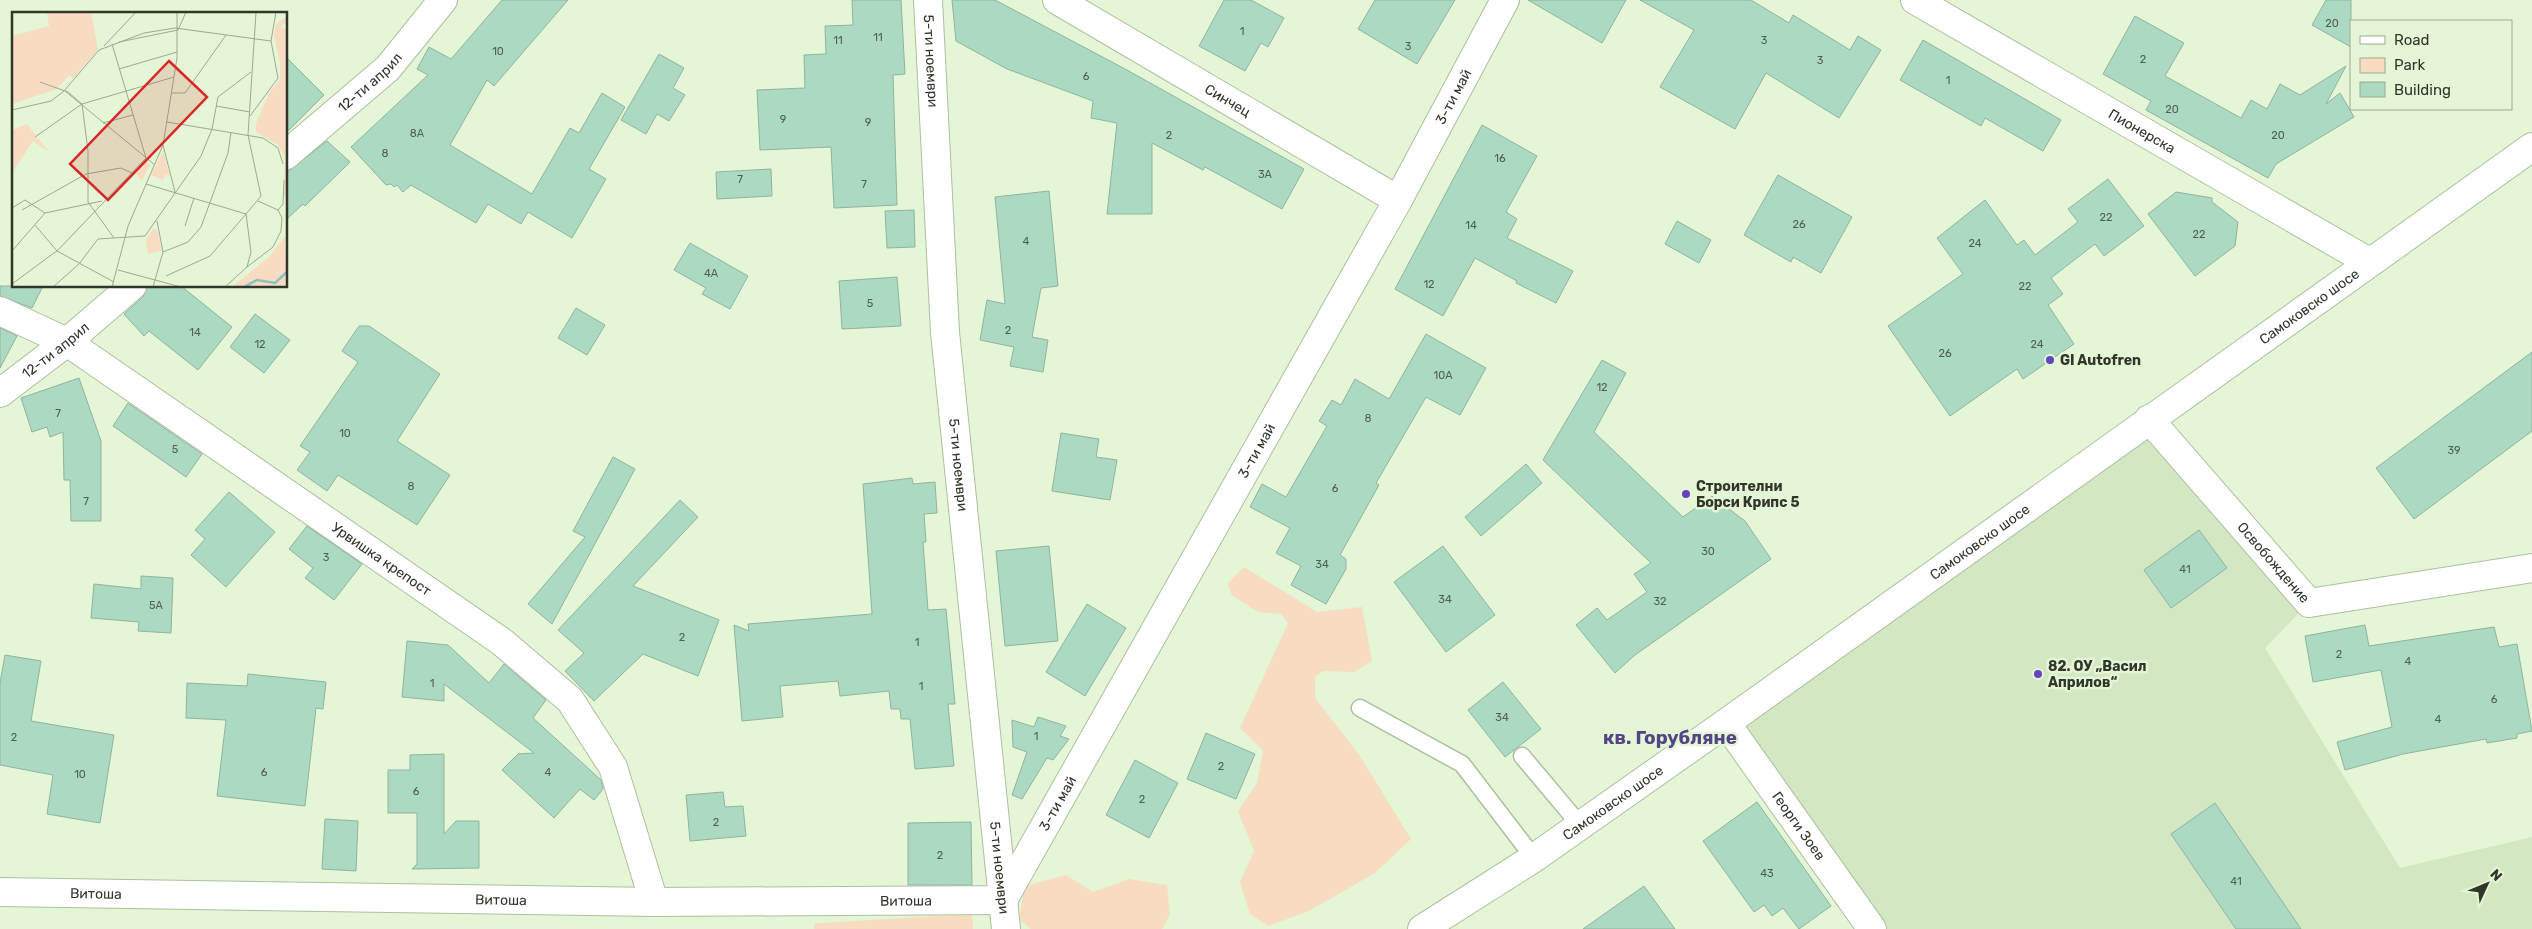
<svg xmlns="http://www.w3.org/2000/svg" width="2532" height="929" font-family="Rubik,sans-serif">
<rect width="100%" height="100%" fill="#e4f6d5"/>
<polygon fill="#d3e8c2" points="2149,419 2309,603 2265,648 2400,868 2532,837 2532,929 1872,929 1726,723"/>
<g fill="#f7dcc1">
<polygon points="1244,567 1317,612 1362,607 1372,661 1354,672 1323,671 1315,677 1315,698 1358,753 1411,839 1375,873 1309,911 1268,926 1250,914 1240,882 1254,851 1238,811 1257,783 1263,750 1240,728 1288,623 1281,614 1258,612 1231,595 1228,583"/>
<polygon points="1066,875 1093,892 1129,879 1167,885 1170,914 1162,929 1031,929 1019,919 1025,886"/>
<polygon points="972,914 973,929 814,929 814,924 820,923"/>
</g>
<g fill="#acd9c2" stroke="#8fb3a0">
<polygon points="502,0 568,0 494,86 487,80 450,145 532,194 570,128 579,133 602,93 625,107 589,169 606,179 572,238 528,212 521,224 488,204 476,223 411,185 403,192 397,185 394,187 391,184 386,185 351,147 428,75 417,69 429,47 451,59"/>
<polygon points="852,0 901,0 905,74 893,75 897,205 834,208 831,147 760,150 757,90 805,88 804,55 826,54 825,26 853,25"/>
<polygon points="952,0 995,0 1127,70 1304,169 1282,209 1205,167 1203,170 1152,143 1152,214 1107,214 1117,123 1091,118 1093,101 1007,69 956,41"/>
<polygon points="1224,0 1251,0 1284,18 1268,47 1261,43 1245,71 1199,46"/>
<polygon points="1375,0 1455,0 1417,64 1358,29"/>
<polygon points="1528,0 1626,0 1602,43"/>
<polygon points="1640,0 1751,0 1789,23 1793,15 1850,50 1858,36 1881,50 1839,118 1766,73 1735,129 1660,87 1694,30"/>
<polygon points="2326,0 2351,0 2351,47 2312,25"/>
<polygon points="2135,16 2184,43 2165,76 2241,118 2251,100 2267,109 2280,84 2300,95 2346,66 2326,104 2340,93 2354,117 2276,164 2268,178 2146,110 2151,101 2103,74"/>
<polygon points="1923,40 2061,120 2043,151 1985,118 1981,126 1900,80"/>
<polygon points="659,54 684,68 673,88 685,95 669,121 657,114 646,134 621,120"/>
<polygon points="286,57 324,95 286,133"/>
<polygon points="1482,125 1537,156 1506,212 1517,219 1507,238 1573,271 1556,303 1516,283 1517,281 1475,258 1443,316 1395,289"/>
<polygon points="327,141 350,162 305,206 303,204 286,220 286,173"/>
<polygon points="771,169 772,196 717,199 716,172"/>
<polygon points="1778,175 1852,217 1821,273 1793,257 1791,262 1744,235"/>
<polygon points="2108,179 2144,226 2104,256 2095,244 2051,278 2063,294 2048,305 2074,344 2023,379 2017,369 1950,416 1888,326 1963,274 1937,238 1985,200 2017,245 2024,240 2035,255 2078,222 2068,209"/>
<polygon points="1049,191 1058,286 1041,288 1032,337 1048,340 1043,372 1010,366 1014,347 980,340 987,300 1005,304 995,197"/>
<polygon points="2176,192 2212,198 2212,202 2238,222 2235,246 2195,276 2148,214"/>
<polygon points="914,210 915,247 887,248 885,211"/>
<polygon points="1677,221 1711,240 1699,263 1665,244"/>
<polygon points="690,243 748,276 730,309 702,294 706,288 674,270"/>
<polygon points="897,277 901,326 842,329 839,281"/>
<polygon points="0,286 43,286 32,308 0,296"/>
<polygon points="147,286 181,286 232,327 198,370 149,331 144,336 124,314 143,297"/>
<polygon points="576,308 605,325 587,355 558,338"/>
<polygon points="255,314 290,340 264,373 230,347"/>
<polygon points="359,326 369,326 440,374 397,441 450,475 417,525 338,475 327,491 297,470 310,452 300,446 358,362 342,351"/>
<polygon points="0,328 17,336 0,368"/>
<polygon points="1426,334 1486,368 1460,415 1426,397 1376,483 1379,485 1340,555 1346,559 1346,569 1326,604 1291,585 1301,566 1276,553 1290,528 1250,507 1262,484 1286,497 1327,426 1319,421 1332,400 1341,405 1355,379 1389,399"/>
<polygon points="2532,352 2532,431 2414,519 2376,468"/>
<polygon points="1602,360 1626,373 1594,432 1683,517 1712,496 1745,521 1771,559 1635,655 1615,673 1576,625 1597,608 1607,620 1647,592 1634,574 1651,563 1543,460"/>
<polygon points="79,378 101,441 101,521 71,521 70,480 64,480 63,432 50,437 47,427 32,432 21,398"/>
<polygon points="128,403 202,454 186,477 113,426"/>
<polygon points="1061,433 1099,439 1096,457 1117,460 1110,500 1052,491"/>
<polygon points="613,457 635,469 552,624 528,604 585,537 573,531"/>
<polygon points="1526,464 1542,483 1481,536 1465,517"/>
<polygon points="912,478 913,484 935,482 937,513 924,514 926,542 923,542 928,610 946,609 955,704 948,704 954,766 915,769 910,719 901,719 900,709 891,709 889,691 840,696 838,681 780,686 783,717 742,721 734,625 749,631 748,624 872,614 863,484"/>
<polygon points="229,492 275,532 226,587 191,555 205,539 195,530"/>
<polygon points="680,500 698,517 633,586 719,620 698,676 643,654 594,701 565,671 584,653 558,630"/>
<polygon points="307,526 362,564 334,600 305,578 313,568 289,549"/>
<polygon points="2199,530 2227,568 2171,608 2144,570"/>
<polygon points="1049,546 1058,641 1005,646 996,551"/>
<polygon points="1443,546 1495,615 1446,652 1394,582"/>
<polygon points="141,576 173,578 171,633 138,631 139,622 91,618 94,584 141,589"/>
<polygon points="1087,604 1126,628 1085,696 1046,672"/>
<polygon points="2365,625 2369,646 2494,627 2499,647 2517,644 2532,731 2517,734 2517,738 2487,743 2486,739 2403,754 2345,770 2337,742 2392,727 2381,670 2313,682 2305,636"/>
<polygon points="407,641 448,645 489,683 504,664 546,700 533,718 601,780 603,789 594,800 580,789 554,818 502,770 518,754 534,753 444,684 444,701 402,697"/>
<polygon points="5,655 41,661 31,721 114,735 100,823 47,814 53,775 0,765 0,683"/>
<polygon points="248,674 326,682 323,709 316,708 305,806 217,796 226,720 186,718 187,683 247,686"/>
<polygon points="1503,682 1541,729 1505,757 1468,710"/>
<polygon points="1038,717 1066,726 1060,736 1069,739 1053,760 1047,758 1022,799 1012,795 1027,752 1013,747 1012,720 1034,727"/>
<polygon points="1206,733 1255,754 1236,799 1187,779"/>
<polygon points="444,754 444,834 456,821 479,821 479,868 412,869 417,864 417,813 388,813 388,770 410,770 410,755"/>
<polygon points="1135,760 1178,783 1149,838 1106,815"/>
<polygon points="723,792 725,807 743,806 746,836 690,841 686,795"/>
<polygon points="1757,802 1831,906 1799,929 1783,908 1772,916 1764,905 1754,912 1703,841"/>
<polygon points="2215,803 2301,929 2236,929 2171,834"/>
<polygon points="325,819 358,821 356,871 322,869"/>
<polygon points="971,822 972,885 908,885 908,823"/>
<polygon points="1644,886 1675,929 1583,929"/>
</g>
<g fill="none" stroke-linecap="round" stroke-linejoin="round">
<defs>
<g id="lane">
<polyline points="1360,708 1462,764 1534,858"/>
<polyline points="1522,756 1580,825"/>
</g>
<g id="street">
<path id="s1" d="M928,0L945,332L1006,929"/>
<path id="s2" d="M1057,0L1398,200"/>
<path id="s3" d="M1915,0L2369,262"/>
<path id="s4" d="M286,155L388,68L443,0"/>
<path id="s5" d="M0,311L67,342L502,642L570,700L613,767L654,902"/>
<path id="s6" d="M0,393L67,342L132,286"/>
<path id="s7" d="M2149,419L2309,603L2532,568"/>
<path id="s8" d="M1726,723L1872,929"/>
<path id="s9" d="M0,892L654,902L1003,900L1398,200L1505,0"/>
</g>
<g id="secondary">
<path id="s10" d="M1422,929L1534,858L1726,723L2532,147"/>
</g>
</defs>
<use href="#lane" stroke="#aebfa0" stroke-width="19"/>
<use href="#street" stroke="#aebfa0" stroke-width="30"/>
<use href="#secondary" stroke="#aebfa0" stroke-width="30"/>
<use href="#lane" stroke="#fff" stroke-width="16"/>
<use href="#street" stroke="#fff" stroke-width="28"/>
<use href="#secondary" stroke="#fff" stroke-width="28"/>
</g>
<g fill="#6344bc" stroke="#e4f6d5" stroke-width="2">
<circle cx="2050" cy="360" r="5"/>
<circle cx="1686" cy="494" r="5"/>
<circle cx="2038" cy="674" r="5"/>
</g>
<g text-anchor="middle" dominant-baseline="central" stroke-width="5" stroke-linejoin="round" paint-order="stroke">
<g font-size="11" fill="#4f6050">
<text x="2332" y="23">20</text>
<text x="1242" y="31">1</text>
<text x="878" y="37">11</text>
<text x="838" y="40">11</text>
<text x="1764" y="40">3</text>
<text x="1408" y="46">3</text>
<text x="498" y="51">10</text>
<text x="2143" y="59">2</text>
<text x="1820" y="60">3</text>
<text x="1086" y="76">6</text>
<text x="1948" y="80">1</text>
<text x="2172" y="109">20</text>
<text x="783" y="119">9</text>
<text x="868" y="122">9</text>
<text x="417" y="133">8А</text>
<text x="1169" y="135">2</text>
<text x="2278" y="135">20</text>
<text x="385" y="153">8</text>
<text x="1500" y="158">16</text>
<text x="1265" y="174">3А</text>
<text x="740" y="179">7</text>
<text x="864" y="184">7</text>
<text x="2106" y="217">22</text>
<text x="1799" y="224">26</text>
<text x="1471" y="225">14</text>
<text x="2199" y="234">22</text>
<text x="1026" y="241">4</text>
<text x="1975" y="243">24</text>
<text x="711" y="273">4А</text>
<text x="1429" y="284">12</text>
<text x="2025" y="286">22</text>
<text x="870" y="303">5</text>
<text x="1008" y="330">2</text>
<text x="195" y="332">14</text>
<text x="260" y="344">12</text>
<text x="2037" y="344">24</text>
<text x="1945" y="353">26</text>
<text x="1443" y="375">10А</text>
<text x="1602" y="387">12</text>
<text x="58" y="413">7</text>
<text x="1368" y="418">8</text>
<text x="345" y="433">10</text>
<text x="175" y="449">5</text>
<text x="2454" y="450">39</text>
<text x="411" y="486">8</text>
<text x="1335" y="488">6</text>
<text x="86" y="501">7</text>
<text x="1708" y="551">30</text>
<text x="326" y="557">3</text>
<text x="1322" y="564">34</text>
<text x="2185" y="569">41</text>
<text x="1445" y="599">34</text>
<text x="1660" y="601">32</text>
<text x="156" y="605">5А</text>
<text x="682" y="637">2</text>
<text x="917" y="642">1</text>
<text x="2339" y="654">2</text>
<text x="2408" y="661">4</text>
<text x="432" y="683">1</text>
<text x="921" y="686">1</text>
<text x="2494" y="699">6</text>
<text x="1502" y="717">34</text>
<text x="2438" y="719">4</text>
<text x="1036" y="736">1</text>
<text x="14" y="737">2</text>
<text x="1221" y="766">2</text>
<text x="264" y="772">6</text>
<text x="548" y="772">4</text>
<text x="80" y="774">10</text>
<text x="416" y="791">6</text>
<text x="1142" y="799">2</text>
<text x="716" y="822">2</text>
<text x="940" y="855">2</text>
<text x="1767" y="873">43</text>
<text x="2236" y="881">41</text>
</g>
<g font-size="14" fill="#30372a" stroke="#e4f6d5">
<text stroke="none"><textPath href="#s1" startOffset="61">5-ти ноември</textPath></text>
<text stroke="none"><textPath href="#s4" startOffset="111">12-ти април</textPath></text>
<text stroke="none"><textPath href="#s9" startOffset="1924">3-ти май</textPath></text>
<text stroke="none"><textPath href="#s2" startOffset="198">Синчец</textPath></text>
<text stroke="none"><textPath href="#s3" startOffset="262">Пионерска</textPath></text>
<text stroke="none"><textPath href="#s10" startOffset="1084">Самоковско шосе</textPath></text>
<text stroke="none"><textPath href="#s6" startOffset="70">12-ти април</textPath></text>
<text stroke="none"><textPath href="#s9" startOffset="1519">3-ти май</textPath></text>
<text stroke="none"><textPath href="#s1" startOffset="466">5-ти ноември</textPath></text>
<text stroke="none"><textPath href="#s10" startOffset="679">Самоковско шосе</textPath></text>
<text stroke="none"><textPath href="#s5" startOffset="456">Урвишка крепост</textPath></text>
<text stroke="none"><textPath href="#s7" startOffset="190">Освобождение</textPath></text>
<text stroke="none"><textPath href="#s10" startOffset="229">Самоковско шосе</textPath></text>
<text stroke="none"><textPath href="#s9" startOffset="1114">3-ти май</textPath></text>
<text stroke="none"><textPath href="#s8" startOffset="126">Георги Зоев</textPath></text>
<text stroke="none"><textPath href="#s1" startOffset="871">5-ти ноември</textPath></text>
<text stroke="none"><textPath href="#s9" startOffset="96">Витоша</textPath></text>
<text stroke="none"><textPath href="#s9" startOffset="501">Витоша</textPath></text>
<text stroke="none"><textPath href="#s9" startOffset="906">Витоша</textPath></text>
</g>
<g font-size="14" font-weight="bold" fill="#30372a" stroke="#e4f6d5" text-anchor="start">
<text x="2060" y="360">GI Autofren</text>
<text x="1696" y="486">Строителни<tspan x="1696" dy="16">Борси Крипс 5</tspan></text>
<text x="2048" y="666">82. ОУ „Васил<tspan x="2048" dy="16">Априлов“</tspan></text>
</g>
<g font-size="19" font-weight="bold" fill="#524684" stroke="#e4f6d5">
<text x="1670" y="737">кв. Горубляне</text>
</g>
</g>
<g transform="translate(12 12)">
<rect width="275" height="275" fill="#e4f6d5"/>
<path d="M35,0H79L86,38L62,66L57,63L45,77L0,92V24L37,14ZM274,5L275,13L271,12L269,16L275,17V184H272L273,145L265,132L244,120V111L258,79L268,68V51L262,23L264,12ZM15,112L37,140L21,129L0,161V118ZM151,139L158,164L154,162L151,168L139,163ZM133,148L138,153L130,169L124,162ZM141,217L145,218L150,239L136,241L134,227ZM273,224L275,275H220L257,245Z" fill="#f7dcc1"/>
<path fill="none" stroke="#8bc1c0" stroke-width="2.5" d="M232,275L245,268L263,271L275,260"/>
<path fill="none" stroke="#9caa91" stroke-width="1" d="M166,18L174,0M107,30L166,18M92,34L124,0M107,57L165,40M28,70L56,80L70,92L76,139V190L102,226M53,79L143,153M159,81H173L214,23M204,94L238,100M0,98L39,89L52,79L87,38L132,21L163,16L259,29M238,104L266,66L259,29L264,0M155,110L251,126L266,136L271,152M91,111L121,103M23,125L70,92L162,65M151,133L163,180M134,172L234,202L198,244L154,264M0,196L13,188L33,201M10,198L74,162L109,156L120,161M266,198L271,192L272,168M23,213L45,239L102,270M173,214L182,186M0,239L33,201L90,189M151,240L176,230L189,215L216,141L219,120M235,255L261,235L269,219L270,206L266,198L246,189M106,258L169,275M0,272L46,238L134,146L100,32M41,275L67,252L86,227L133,224L189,144L200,117L206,85L239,60M100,275L116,214L151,133L165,46V0M141,275L151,240L145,209M213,275L235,255L239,240L234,202L249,184L236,123L244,0"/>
<path fill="#d62828" fill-opacity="0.15" stroke="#d62828" stroke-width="2.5" d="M157,49L195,85L96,188L58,152Z"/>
<rect width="275" height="275" fill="none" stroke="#30372a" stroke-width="2.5"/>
</g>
<rect x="2350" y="20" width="162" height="90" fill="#e4f6d5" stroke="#9caa91"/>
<rect x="2360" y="36" width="25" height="8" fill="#ffffff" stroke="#9caa91"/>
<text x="2394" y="45" font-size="15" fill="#30372a">Road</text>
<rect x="2360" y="58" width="25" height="15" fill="#f7dcc1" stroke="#9caa91"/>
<text x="2394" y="70" font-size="15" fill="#30372a">Park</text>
<rect x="2360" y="82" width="25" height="15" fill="#acd9c2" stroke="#9caa91"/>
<text x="2394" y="95" font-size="15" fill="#30372a">Building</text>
<g transform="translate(2487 884) rotate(46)" stroke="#e4f6d5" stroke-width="4" paint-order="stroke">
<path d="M0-4L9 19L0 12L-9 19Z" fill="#30372a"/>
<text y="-8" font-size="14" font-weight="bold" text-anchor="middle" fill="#30372a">N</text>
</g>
</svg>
